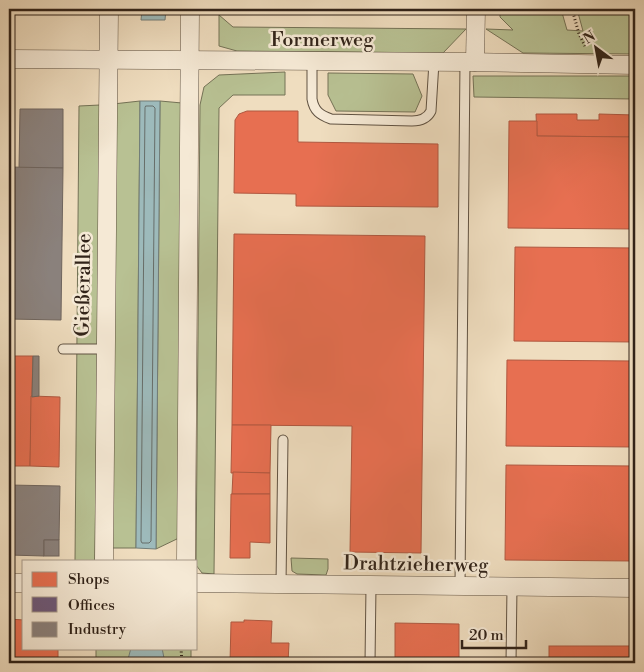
<svg xmlns="http://www.w3.org/2000/svg" width="644" height="672" font-family="'Libre Bodoni',serif">
<rect width="100%" height="100%" fill="#efddbf"/>
<filter id="stains"><feTurbulence type="fractalNoise" baseFrequency=".004" numOctaves="4"/><feColorMatrix values="0 0 0 0 .2 0 0 0 0 .09 0 0 0 0 .02 0 0 0 .5 -.17"/></filter>
<radialGradient id="worn" r=".72"><stop offset=".6" stop-color="#630" stop-opacity="0"/><stop offset="1" stop-color="#630" stop-opacity=".3"/></radialGradient>
<g fill="#b8c193" stroke="#747256">
<polygon points="500,9 561,9 567,30 583,31 577,9 635,9 635,54 523,53 486,29 513,30 500,17"/>
<polygon points="219,15 233,27 466,29 443,53 237,51 219,46"/>
<polygon points="285,72 285,95 233,95 219,108 214,574 202,573 196,565 200,105 204,87 219,75"/>
<polygon points="328,73 413,74 422,96 415,112 336,111 328,95"/>
<polygon points="473,76 635,76 635,99 474,97"/>
<polygon points="140,101 136,548 110,548 113,104"/>
<polygon points="160,101 182,103 181,537 156,549"/>
<polygon points="100,105 95,561 75,561 79,106"/>
<polygon points="291,558 328,559 328,569 326,575 297,574 292,571"/>
<rect x="96" y="648" width="95" height="15"/>
</g>
<g fill="#9dbabb" stroke="#727e7a">
<polygon points="142,9 166,9 165,20 141,20"/>
<polygon points="140,101 160,101 156,549 136,548"/>
<polygon points="131,648 162,648 165,663 127,663"/>
</g>
<g fill="#e76f51" stroke="#b05840">
<polygon points="378,9 441,9 441,13 378,12"/>
<polygon points="247,111 298,111 298,142 438,144 438,207 296,206 296,194 234,193 235,120 239,114"/>
<polygon points="536,114 577,114 577,120 599,120 599,114 635,115 635,137 537,136"/>
<polygon points="509,121 537,121 537,136 635,137 635,229 508,228"/>
<polygon points="234,234 425,236 421,553 350,552 352,426 232,425"/>
<polygon points="515,247 635,248 635,342 514,341"/>
<polygon points="9,356 33,356 30,466 9,466"/>
<polygon points="507,360 635,361 635,447 506,446"/>
<polygon points="31,396 60,397 59,467 30,466"/>
<polygon points="232,425 271,425 270,473 231,473"/>
<polygon points="506,465 635,466 635,561 505,560"/>
<polygon points="233,472 270,473 270,494 232,494"/>
<polygon points="231,494 270,494 270,543 250,542 250,558 230,558"/>
<polygon points="9,619 24,620 24,648 58,648 58,663 9,663"/>
<polygon points="244,620 272,621 271,643 289,643 288,663 230,663 231,622 244,622"/>
<polygon points="395,623 459,624 459,663 395,663"/>
<rect x="549" y="646" width="86" height="17"/>
</g>
<rect fill="#6d597a" stroke="#5b495d" x="236" y="9" width="48" height="2"/>
<g fill="#8a817c" stroke="#6f655e">
<polygon points="9,9 64,9 64,10"/>
<polygon points="20,109 63,109 63,168 19,168"/>
<polygon points="9,167 63,168 61,320 9,319"/>
<polygon points="33,356 39,356 39,396 32,397"/>
<polygon points="9,485 60,486 59,540 44,540 44,556 9,555"/>
<rect x="44" y="540" width="15" height="16"/>
</g>
<g fill="none" stroke-linecap="round" stroke-linejoin="round">
<polygon stroke="#676e6a" stroke-width="1" points="146,106 153,106 155,108 151,541 149,543 142,543 141,541 145,108"/>
<defs>
<g id="service">
<path d="M312,62V99C314,111 320,115 331,119L412,121C419,121 427,119 431,111L434,62"/>
<polyline points="63,349 105,349"/>
<polyline points="281,584 283,440"/>
<polyline points="460,586 465,62"/>
<polyline points="370,663 371,586"/>
<polyline points="511,663 512,587"/>
</g>
<g id="minor">
<polyline points="9,59 465,62 635,65"/>
<polyline points="475,62 476,9"/>
<polyline points="104,561 109,9"/>
<polyline points="186,561 190,9"/>
<polyline points="9,583 24,583"/>
<polyline points="196,583 635,588"/>
</g>
</defs>
<use href="#service" stroke="#605242" stroke-width="11"/>
<use href="#minor" stroke="#605242" stroke-width="19"/>
<g stroke="#312319" stroke-width="3" stroke-dasharray="1 2.5" stroke-linecap="butt">
<polyline points="572,9 579,34 585,46"/>
<polyline points="181,648 182,663"/>
</g>
<use href="#service" stroke="#f5e9d5" stroke-width="9"/>
<use href="#minor" stroke="#f5e9d5" stroke-width="18"/>
</g>
<g text-anchor="middle" dominant-baseline="central" stroke-width="5" stroke-linejoin="round" paint-order="stroke">
<g font-size="20" fill="#312319" stroke="#f5e9d5">
<text x="322" y="40">Formerweg</text>
<text transform="translate(84 285) rotate(-89)">Gießerallee</text>
<text transform="translate(416 565) rotate(1)">Drahtzieherweg</text>
</g>
</g>
<rect width="644" height="672" fill="none" stroke="#efddbf" stroke-width="30"/>
<rect x="10" y="10" width="624" height="652" fill="none" stroke="#312319" stroke-width="2.5"/>
<rect x="15" y="15" width="614" height="642" fill="none" stroke="#312319"/>
<rect x="22" y="560" width="175" height="90" fill="#f5e9d5" stroke="#a79a8a"/>
<rect x="32" y="572" width="25" height="15" fill="#e76f51" stroke="#a79a8a"/>
<text x="68" y="584" font-size="15" fill="#312319">Shops</text>
<rect x="32" y="597" width="25" height="15" fill="#6d597a" stroke="#a79a8a"/>
<text x="68" y="610" font-size="15" fill="#312319">Offices</text>
<rect x="32" y="622" width="25" height="15" fill="#8a817c" stroke="#a79a8a"/>
<text x="68" y="634" font-size="15" fill="#312319">Industry</text>
<g transform="translate(596 48) rotate(328)" stroke="#f5e9d5" stroke-width="4" paint-order="stroke">
<path d="M0-4L9 19L0 12L-9 19Z" fill="#312319"/>
<text y="-8" font-size="14" font-weight="bold" text-anchor="middle" fill="#312319">N</text>
</g>
<path d="M462 640v8h64v-8" fill="none" stroke="#312319" stroke-width="2.5"/>
<text x="469" y="640" font-size="15" fill="#312319" stroke="#f5e9d5" stroke-width="4" paint-order="stroke">20 m</text>
<rect width="100%" height="100%" filter="url(#stains)"/>
<rect width="100%" height="100%" fill="url(#worn)"/>
</svg>
